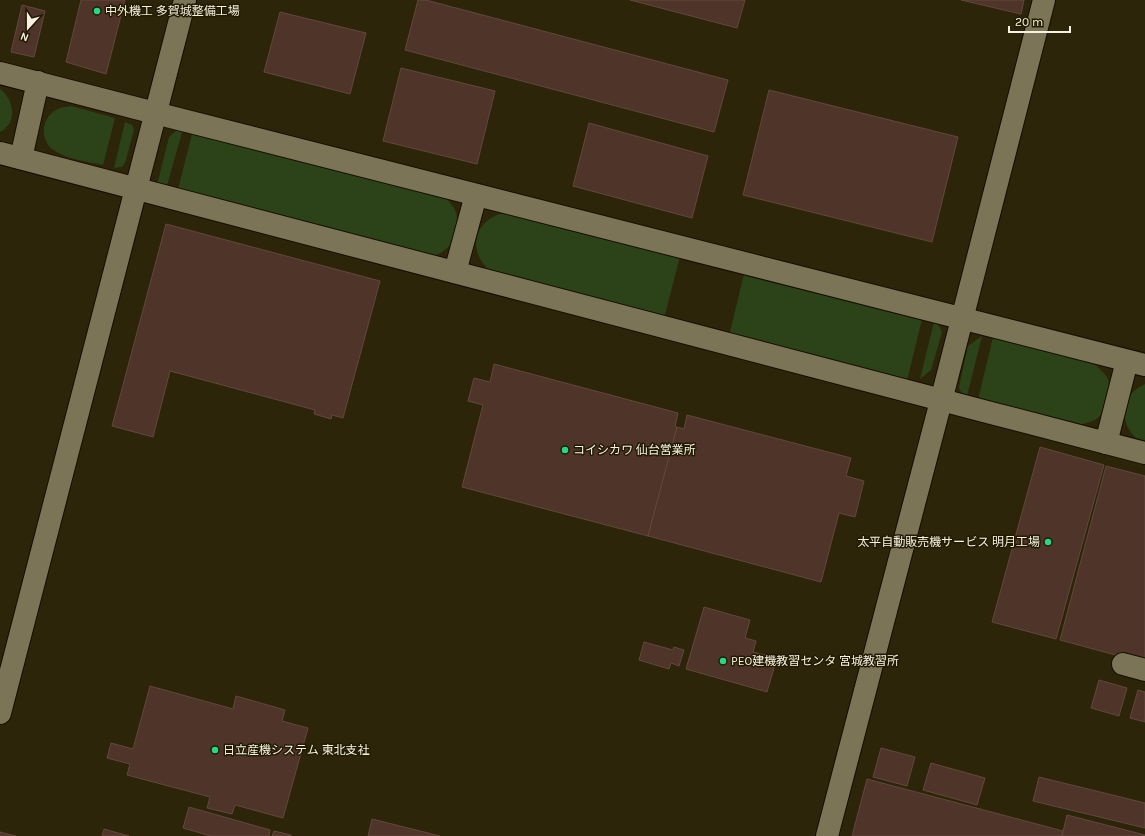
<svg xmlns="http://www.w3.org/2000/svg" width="1145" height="836" font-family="Karla,'Noto Sans JP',sans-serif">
<rect width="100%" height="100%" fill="#2c250a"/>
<g fill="#2c4319">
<path d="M0,89C14,99 18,123 0,132Z"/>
<path d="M71,106L115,118L103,165C89,162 67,159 55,151C40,142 40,119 56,110C61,107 66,107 71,106Z"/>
<polygon points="125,122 132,125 134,130 125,163 122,167 114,168"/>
<polygon points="183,129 166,189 158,185 158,181 169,137 177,130"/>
<path d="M193,130L440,194C454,204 460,213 456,231C452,245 448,249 435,256L177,193Z"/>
<path d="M503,213L680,256L664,319L491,272C467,252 473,221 503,213Z"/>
<polygon points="744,274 922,319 907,381 729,336"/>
<polygon points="934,322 938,324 942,332 931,370 920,379"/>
<path d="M982,336L967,396C962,394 960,392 959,387L968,346Z"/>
<path d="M993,337L1092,363C1107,373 1113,382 1108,400C1103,418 1095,422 1077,425L978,400Z"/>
<path d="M1145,384V444C1127,435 1118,414 1130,396C1134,390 1139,387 1145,384Z"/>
</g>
<g fill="#4f3429" stroke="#63473b">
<polygon points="81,0 125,0 106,74 66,62"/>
<polygon points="418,0 426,0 728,80 714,132 405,50"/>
<polygon points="630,0 745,0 737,28"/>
<polygon points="961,0 1024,0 1021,14"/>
<polygon points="22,5 45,11 34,57 11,52"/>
<polygon points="280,12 366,33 350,94 264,72"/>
<polygon points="401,68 495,91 477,164 383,141"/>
<polygon points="769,90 958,137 932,242 743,195"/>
<polygon points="589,123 708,156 692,218 573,186"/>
<polygon points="166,224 380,281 343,418 332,415 331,419 314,414 315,410 170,371 153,437 112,426"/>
<polygon points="494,364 678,413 675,427 677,427 648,536 462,487 483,405 468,401 474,378 490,382"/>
<polygon points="687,415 851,458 846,476 864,481 855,517 839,513 821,582 648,536 677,427 684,429"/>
<polygon points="1040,447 1104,465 1056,639 992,622"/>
<polygon points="1106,466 1145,476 1145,663 1060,640"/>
<polygon points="704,607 750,620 745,638 756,641 753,652 777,658 767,692 686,669"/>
<polygon points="644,642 673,650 674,647 684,650 679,666 671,663 669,669 639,660"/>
<polygon points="1099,680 1127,688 1119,716 1091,708"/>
<polygon points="150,686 233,709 236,696 285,710 282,721 308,728 283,818 235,805 232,814 207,808 210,797 127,775 130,764 107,758 111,743 133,749"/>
<polygon points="1138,690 1145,692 1145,722 1130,718"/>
<polygon points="881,748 915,757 907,786 873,777"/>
<polygon points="931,763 985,778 977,805 923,790"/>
<polygon points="1039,777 1145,803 1145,828 1033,801"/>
<polygon points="867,779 1063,831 1061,836 852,836"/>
<polygon points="189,807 270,830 269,836 211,836 183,828"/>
<polygon points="1067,815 1145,835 1145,836 1062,836"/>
<polygon points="372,819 440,836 368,836"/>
<polygon points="104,829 129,836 102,836"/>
<polygon points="274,831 291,835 291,836 272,836"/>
<polygon points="0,832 16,836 0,836"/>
</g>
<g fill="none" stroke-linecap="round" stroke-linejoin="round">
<defs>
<g id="minor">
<polyline points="0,73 155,113 1145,365"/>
<path d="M0,153C382,251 763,354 1145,453"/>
<polyline points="21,158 38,82"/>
<polyline points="455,272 476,195"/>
<polyline points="1106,443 1127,361"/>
<polyline points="1123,664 1145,670"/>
<polyline points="0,713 185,0"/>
<polyline points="827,836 941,401 1044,0"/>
</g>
</defs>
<use href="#minor" stroke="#150e00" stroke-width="24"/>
<use href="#minor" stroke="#7c7457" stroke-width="22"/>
</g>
<g fill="#26d886" stroke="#221b02" stroke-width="1.5">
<circle cx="97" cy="11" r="4"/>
<circle cx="565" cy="450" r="4"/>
<circle cx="1048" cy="542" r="4"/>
<circle cx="723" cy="661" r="4"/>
<circle cx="215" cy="750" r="4"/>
</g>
<g text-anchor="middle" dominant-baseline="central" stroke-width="3" stroke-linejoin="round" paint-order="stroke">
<g font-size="12" fill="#f7f2e2" stroke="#221b02" text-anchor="start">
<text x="105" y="11">中外機工 多賀城整備工場</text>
<text x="573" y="450">コイシカワ 仙台営業所</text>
<text x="1040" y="542" text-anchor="end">太平自動販売機サービス 明月工場</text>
<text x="731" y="661">PEO建機教習センタ 宮城教習所</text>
<text x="223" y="750">日立産機システム 東北支社</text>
</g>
</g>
<g transform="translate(28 28) rotate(201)" stroke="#221b02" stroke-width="3" paint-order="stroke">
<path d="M0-3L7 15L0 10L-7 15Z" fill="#f7f2e2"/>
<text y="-6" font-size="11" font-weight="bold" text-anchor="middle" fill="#f7f2e2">N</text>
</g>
<path d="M1009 26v6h61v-6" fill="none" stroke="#f7f2e2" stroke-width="2"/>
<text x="1015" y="26" font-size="12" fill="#f7f2e2" stroke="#221b02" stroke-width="3" paint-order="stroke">20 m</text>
</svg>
